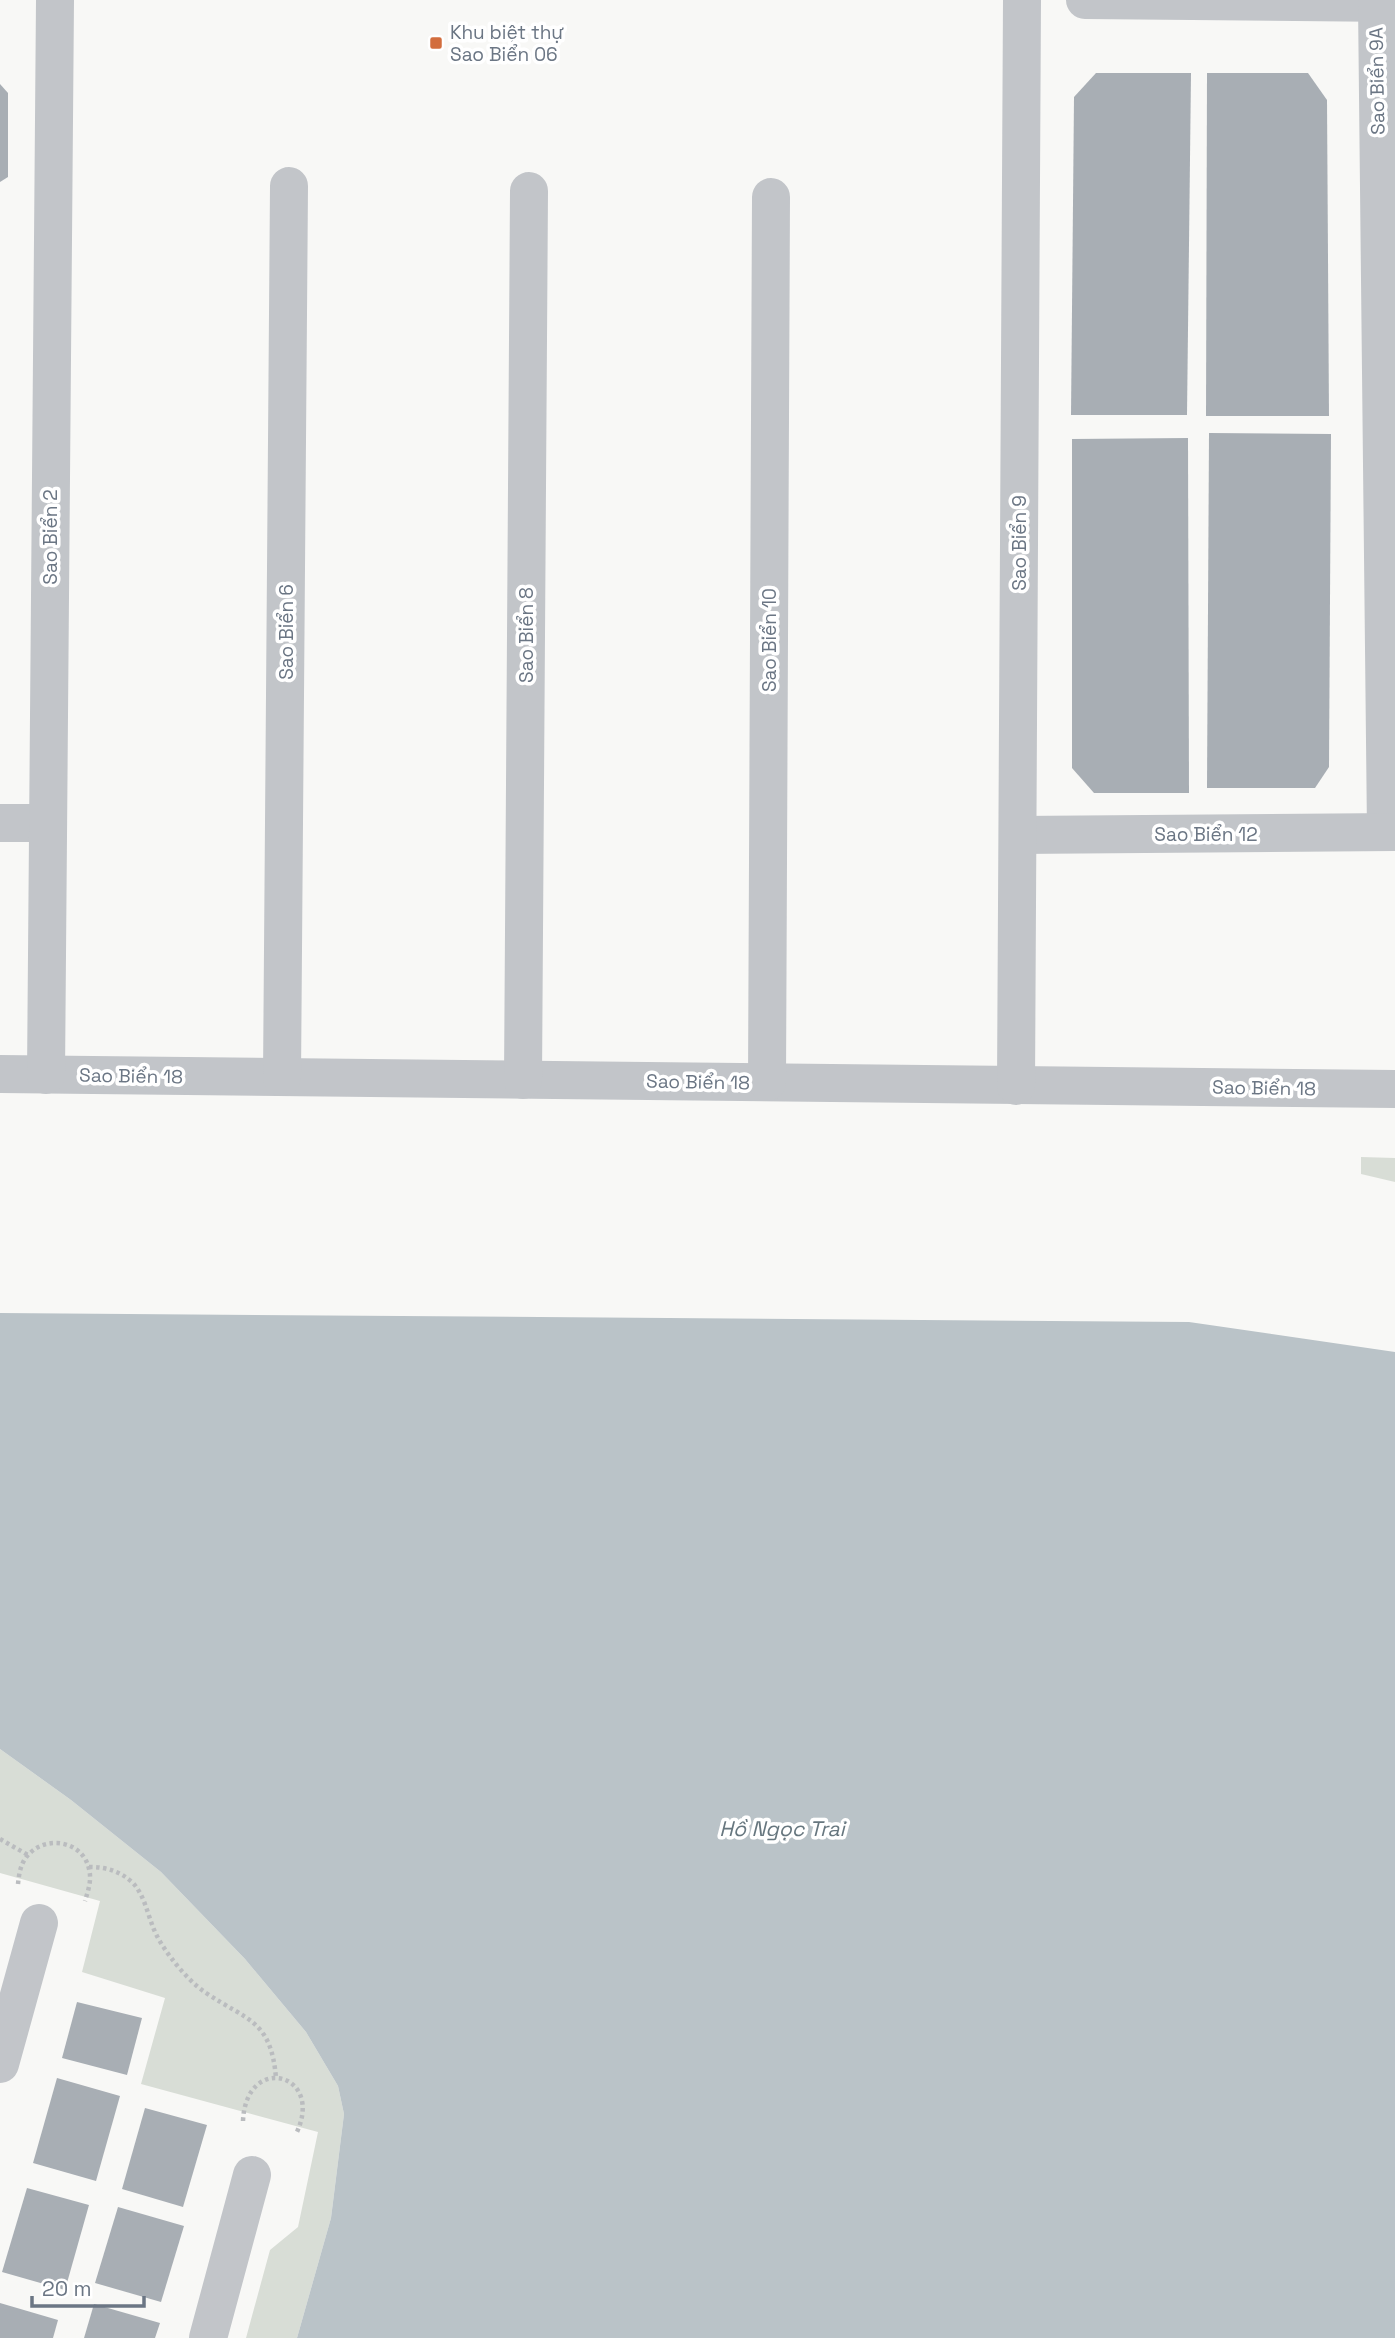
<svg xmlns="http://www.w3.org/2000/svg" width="1395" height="2338" font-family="'Space Grotesk',sans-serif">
<rect width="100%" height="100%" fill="#f8f8f6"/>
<g fill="#d8ddd6">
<polygon points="1361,1157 1395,1158 1395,1182 1361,1174"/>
<polygon points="0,1749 71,1800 161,1872 245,1959 306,2032 338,2086 344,2114 331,2218 297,2338 246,2338 270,2250 298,2227 318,2132 141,2084 165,1998 82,1972 100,1901 0,1873"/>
</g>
<polygon fill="#bac3c8" points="0,1313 1189,1322 1395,1352 1395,2338 297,2338 331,2218 344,2114 338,2086 306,2032 245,1959 161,1872 71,1800 0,1749"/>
<g fill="#a8aeb4">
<polygon points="1096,73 1191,73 1187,415 1071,415 1074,97"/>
<polygon points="1207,73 1308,73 1327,100 1329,416 1206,416"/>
<polygon points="0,84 8,93 8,177 0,182"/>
<polygon points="1209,433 1331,434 1329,767 1315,788 1207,788"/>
<polygon points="1188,438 1189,793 1094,793 1072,768 1072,439"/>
<polygon points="77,2002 142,2018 127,2075 62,2058"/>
<polygon points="57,2078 120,2096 96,2181 33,2163"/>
<polygon points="145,2108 207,2125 183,2207 122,2189"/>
<polygon points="27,2188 89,2205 65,2290 2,2272"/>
<polygon points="118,2207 184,2226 161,2302 95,2283"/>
<polygon points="0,2303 58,2320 53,2338 0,2338"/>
<polygon points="94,2304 160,2323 155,2338 84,2338"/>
</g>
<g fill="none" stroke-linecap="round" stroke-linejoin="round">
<g stroke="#babcbf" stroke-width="4.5" stroke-dasharray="3.5 3.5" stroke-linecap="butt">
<polyline points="0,1839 28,1855"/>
<path d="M89,1867C106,1867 120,1871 133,1883C144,1895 147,1912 153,1927C157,1938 165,1950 172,1959C181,1971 194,1985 206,1993C248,2021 271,2020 276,2078"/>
<path d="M18,1884C19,1873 21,1862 29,1854C47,1835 83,1841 89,1869C92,1880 88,1891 85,1901"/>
<path d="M243,2121C246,2052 326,2073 296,2134"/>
</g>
<g stroke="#c2c5c9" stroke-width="38">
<polyline points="1085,0 1395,3"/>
<polyline points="1377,3 1386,832"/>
<polyline points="0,823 48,823"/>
<polyline points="1018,835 1395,832"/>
<polyline points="0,1074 1395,1089"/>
<polyline points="46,1075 55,0"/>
<polyline points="282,1077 289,186"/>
<polyline points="523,1080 529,191"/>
<polyline points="767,1082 771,197"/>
<polyline points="1016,1086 1022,0"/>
<polyline points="0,2064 39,1923"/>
<polyline points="208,2338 252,2175"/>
</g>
</g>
<rect fill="#d26d3d" stroke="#fff" stroke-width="2.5" x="429" y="36" width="14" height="14" rx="3.5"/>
<g text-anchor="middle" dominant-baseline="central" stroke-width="7" stroke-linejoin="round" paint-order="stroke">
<g font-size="19" fill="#6b7684" stroke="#fff" text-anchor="start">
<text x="450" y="32">Khu biệt thự<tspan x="450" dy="22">Sao Biển 06</tspan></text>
</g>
<g font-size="19" fill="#6b7684" stroke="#fff">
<text transform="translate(1377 81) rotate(-91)">Sao Biển 9A</text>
<text transform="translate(50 537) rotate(-90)">Sao Biển 2</text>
<text transform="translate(1019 543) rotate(-90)">Sao Biển 9</text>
<text transform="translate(286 632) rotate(-90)">Sao Biển 6</text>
<text transform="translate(526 635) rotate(-90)">Sao Biển 8</text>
<text transform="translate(769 640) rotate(-90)">Sao Biển 10</text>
<text x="1206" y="834">Sao Biển 12</text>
<text transform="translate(131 1076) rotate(1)">Sao Biển 18</text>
<text transform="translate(698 1082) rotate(1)">Sao Biển 18</text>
<text transform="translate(1264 1088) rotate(1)">Sao Biển 18</text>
</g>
<g font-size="21" font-style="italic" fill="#67777f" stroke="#fff">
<text x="782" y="1828">Hồ Ngọc Trai</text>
</g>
</g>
<path d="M32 2296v10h112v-10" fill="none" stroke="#6b7684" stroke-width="3.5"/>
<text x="42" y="2296" font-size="21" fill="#6b7684" stroke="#ffffff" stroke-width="5" paint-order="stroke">20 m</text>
</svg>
